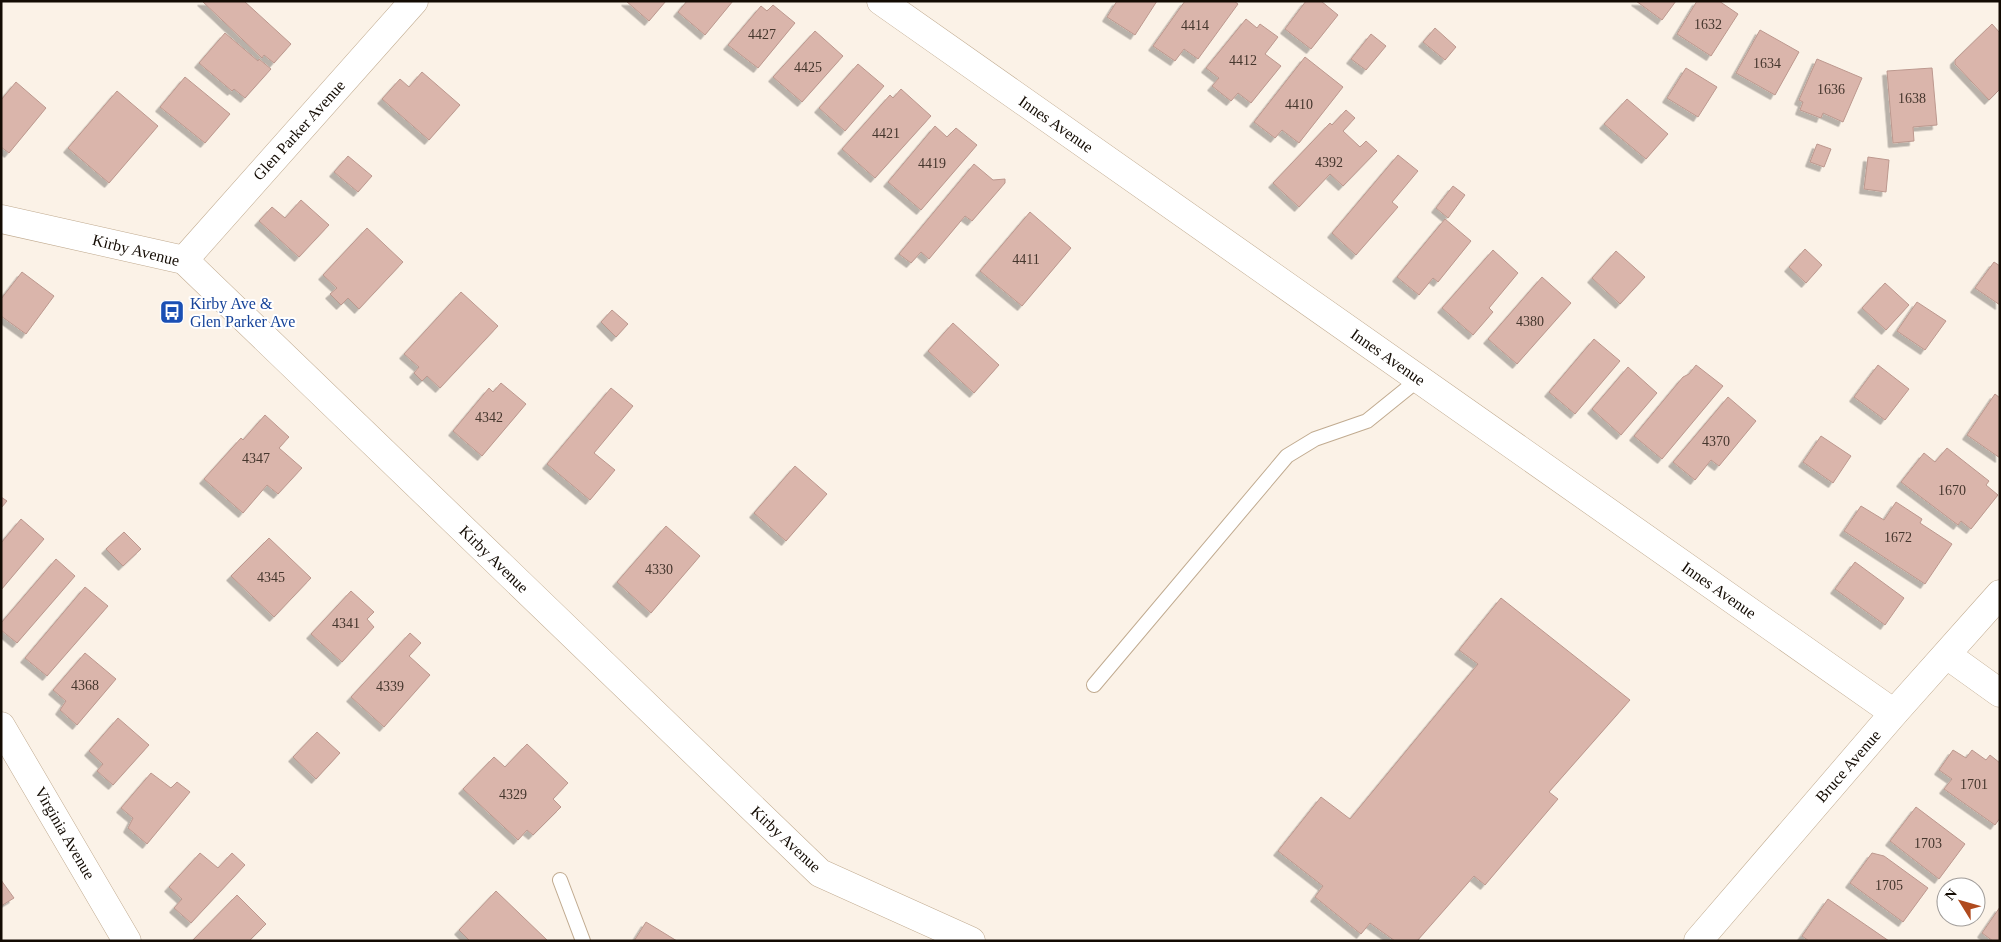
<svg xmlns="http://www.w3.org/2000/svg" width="2001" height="942" font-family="'Times New Roman',serif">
<defs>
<filter id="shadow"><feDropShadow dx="-4.5" dy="4.5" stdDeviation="0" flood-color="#0004"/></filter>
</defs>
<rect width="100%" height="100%" fill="#fbf2e7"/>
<g fill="#dab5ab" stroke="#bc988e" filter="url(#shadow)">
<polygon points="202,1 244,1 291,44 274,63 264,55 262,58"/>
<polygon points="626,1 666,1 649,21"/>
<polygon points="687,1 733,1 705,35 678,12"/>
<polygon points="1117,1 1157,1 1135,35 1107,17"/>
<polygon points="1185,1 1234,1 1238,4 1198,59 1184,49 1175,61 1153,46"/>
<polygon points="1306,1 1321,1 1338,15 1311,49 1285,29"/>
<polygon points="1636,1 1676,1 1662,20"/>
<polygon points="1697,1 1719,1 1738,14 1711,56 1677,34"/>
<polygon points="773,5 795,23 758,68 728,45 761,6 767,11"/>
<polygon points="1246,19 1257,28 1260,24 1278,37 1265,54 1281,66 1251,103 1238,93 1231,101 1212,86 1219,78 1206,68"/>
<polygon points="1992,24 2000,33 2000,89 1989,100 1955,64 1955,60"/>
<polygon points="1435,28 1456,47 1445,60 1423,42"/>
<polygon points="1760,30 1799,52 1775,95 1736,73"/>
<polygon points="815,31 843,56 802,102 773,77"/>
<polygon points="225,33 258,61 259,59 271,69 245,98 234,89 232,91 199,63"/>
<polygon points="1371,34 1386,46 1366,70 1351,59"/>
<polygon points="1305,57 1343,87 1299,143 1282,130 1275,138 1254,122"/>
<polygon points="1817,59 1862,78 1843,122 1823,113 1821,118 1800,110 1803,102 1799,100"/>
<polygon points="858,64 884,86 845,131 819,108"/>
<polygon points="1686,68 1717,87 1698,117 1667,98"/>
<polygon points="1932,68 1937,125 1913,127 1914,141 1893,143 1887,71"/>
<polygon points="422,72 460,105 429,140 382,99 400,79 409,87"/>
<polygon points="185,77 230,114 205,143 160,107"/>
<polygon points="16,82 46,108 9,153 1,147 1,100"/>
<polygon points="901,89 931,116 875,178 842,149 890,95 893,98"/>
<polygon points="117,91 158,126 109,183 68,148"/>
<polygon points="1627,99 1668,134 1646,159 1604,124"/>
<polygon points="1346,110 1355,118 1343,131 1360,147 1366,141 1377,151 1343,186 1330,174 1299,207 1273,183 1330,123 1332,125"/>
<polygon points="935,126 947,137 956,128 977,145 921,210 888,182"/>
<polygon points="1817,144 1831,149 1824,167 1810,162"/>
<polygon points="1398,155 1418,171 1392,202 1398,207 1356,255 1332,233"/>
<polygon points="348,156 372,176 358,192 334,172"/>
<polygon points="1868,157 1889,160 1886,192 1864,189"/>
<polygon points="974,164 993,180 1005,179 1005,183 972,221 965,216 929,259 921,252 911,263 899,254"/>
<polygon points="1453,186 1465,195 1448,218 1436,208"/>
<polygon points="301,200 329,225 299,257 259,221 272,207 285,218"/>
<polygon points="1030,212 1071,248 1022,306 980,271"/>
<polygon points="1445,219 1471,241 1438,282 1433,278 1419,295 1397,277"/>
<polygon points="367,228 403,262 359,309 348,298 341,305 330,294 337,288 323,275"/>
<polygon points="1805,249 1822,265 1806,283 1789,267"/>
<polygon points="1493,250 1518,273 1489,308 1493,312 1473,335 1442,308"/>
<polygon points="1616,251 1645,277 1620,304 1592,278"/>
<polygon points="1994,262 2000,266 2000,305 1975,288"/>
<polygon points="22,272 54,296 26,334 1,316 1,299"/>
<polygon points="1542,277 1571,303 1517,364 1488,339"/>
<polygon points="1885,283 1909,305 1886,330 1862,308"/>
<polygon points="461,292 498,326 440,388 427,376 422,381 414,373 419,367 404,354"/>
<polygon points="1917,302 1946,321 1925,350 1897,331"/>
<polygon points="612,310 628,324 616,337 601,322"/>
<polygon points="953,323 999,365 974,393 928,351"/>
<polygon points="1594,339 1620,361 1575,414 1549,392"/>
<polygon points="1696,365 1723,386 1662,459 1634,436 1683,377 1689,374"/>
<polygon points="1878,365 1909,389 1885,420 1854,397"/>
<polygon points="1628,367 1657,393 1621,435 1592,409"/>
<polygon points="501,383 526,404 482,456 453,431 489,388 493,392"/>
<polygon points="611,388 633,406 594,453 615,470 590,500 547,464"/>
<polygon points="1995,394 2000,398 2000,458 1967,435"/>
<polygon points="1728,397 1756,421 1719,466 1711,460 1695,480 1673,462"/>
<polygon points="265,415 289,437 279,448 302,468 278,494 267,485 243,513 204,479 241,438 243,440"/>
<polygon points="1821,436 1851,456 1833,483 1803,462"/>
<polygon points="1947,448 1989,481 1986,485 1998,495 1971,529 1961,521 1958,525 1901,482 1924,453 1935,462"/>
<polygon points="795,466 827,494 786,541 754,513"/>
<polygon points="1,497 7,501 1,508"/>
<polygon points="1896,502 1922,519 1920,523 1952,544 1925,584 1844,531 1861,506 1884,520"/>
<polygon points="21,519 44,539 1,590 1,543"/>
<polygon points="666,526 700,556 651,613 617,582"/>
<polygon points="124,532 141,549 123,566 106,549"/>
<polygon points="269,538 311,578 274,617 231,576"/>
<polygon points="56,559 75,576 17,643 1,630 1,623"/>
<polygon points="1855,562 1904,598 1885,625 1835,589"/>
<polygon points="85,587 108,606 47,676 25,658"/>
<polygon points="351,591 374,612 367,619 374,627 342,662 311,634"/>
<polygon points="1501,598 1630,700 1549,792 1558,799 1485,885 1474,876 1417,941 1395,941 1370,923 1361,934 1315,897 1323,886 1278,851 1321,797 1350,819 1478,664 1459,650"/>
<polygon points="410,633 421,643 409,656 430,675 384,727 351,697"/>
<polygon points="85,653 116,679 77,725 60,710 66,701 53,690"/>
<polygon points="118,718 149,745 113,785 97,771 103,764 89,751"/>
<polygon points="317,732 340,753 316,779 293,757"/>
<polygon points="527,744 568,783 553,799 561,807 533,835 527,830 518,840 463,789 494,757 505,767"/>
<polygon points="1953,750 1966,758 1972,750 1986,760 1990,755 2000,763 2000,818 1995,825 1944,789 1952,779 1939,770"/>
<polygon points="151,773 171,788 177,782 190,792 147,844 128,828 133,818 121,808"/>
<polygon points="1916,807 1965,844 1939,879 1890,841"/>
<polygon points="200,853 218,868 232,853 245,865 191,923 174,908 182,899 169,887"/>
<polygon points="1872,853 1884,856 1928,888 1903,922 1850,883"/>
<polygon points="1,880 14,898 1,906"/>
<polygon points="496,891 547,940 548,941 470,941 459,930"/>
<polygon points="237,895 266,924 249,941 192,941"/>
<polygon points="1828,899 1889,941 1809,941 1802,936"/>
<polygon points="2000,907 2000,941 1993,941 1982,933"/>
<polygon points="646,922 677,941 634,941"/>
</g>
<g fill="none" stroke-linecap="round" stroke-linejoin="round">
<defs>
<g id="service">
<polyline points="1094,685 1287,456 1315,439 1367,421 1419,379"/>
<polyline points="560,880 583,941"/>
</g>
<g id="minor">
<polyline points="881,1 1894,713"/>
<polyline points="184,260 414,1"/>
<polyline points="1947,655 2000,693"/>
<polyline points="1698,941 1894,713 2000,594"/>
</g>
<g id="tertiary">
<polyline points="1,219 184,260 820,873 971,941"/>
<polyline points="1,726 127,941"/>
</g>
</defs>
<use href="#service" stroke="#c1ab90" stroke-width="16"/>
<use href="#minor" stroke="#c1ab90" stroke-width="29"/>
<use href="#tertiary" stroke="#c1ab90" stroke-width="29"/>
<use href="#service" stroke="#fff" stroke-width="14"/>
<use href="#minor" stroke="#fff" stroke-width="28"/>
<use href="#tertiary" stroke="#fff" stroke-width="28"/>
</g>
<defs>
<symbol id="bus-square" viewBox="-11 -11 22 22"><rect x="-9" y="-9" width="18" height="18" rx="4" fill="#1a4fb4" stroke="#fff"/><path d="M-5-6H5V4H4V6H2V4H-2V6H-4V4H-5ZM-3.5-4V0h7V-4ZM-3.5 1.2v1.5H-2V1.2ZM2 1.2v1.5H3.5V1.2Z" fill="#fff"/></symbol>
</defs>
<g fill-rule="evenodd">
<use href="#bus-square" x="158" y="298" width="28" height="28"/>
</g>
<g text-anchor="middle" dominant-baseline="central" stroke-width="4" stroke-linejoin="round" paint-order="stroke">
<g font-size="14" fill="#45362d">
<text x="1708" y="24">1632</text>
<text x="1195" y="25">4414</text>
<text x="762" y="34">4427</text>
<text x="1243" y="60">4412</text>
<text x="1767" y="63">1634</text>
<text x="808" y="67">4425</text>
<text x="1831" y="89">1636</text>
<text x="1912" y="98">1638</text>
<text x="1299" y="104">4410</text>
<text x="886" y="133">4421</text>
<text x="1329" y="162">4392</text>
<text x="932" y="163">4419</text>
<text x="1026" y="259">4411</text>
<text x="1530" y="321">4380</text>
<text x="489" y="417">4342</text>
<text x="1716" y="441">4370</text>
<text x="256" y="458">4347</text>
<text x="1952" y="490">1670</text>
<text x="1898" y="537">1672</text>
<text x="659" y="569">4330</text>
<text x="271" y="577">4345</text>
<text x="346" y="623">4341</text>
<text x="85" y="685">4368</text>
<text x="390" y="686">4339</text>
<text x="1974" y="784">1701</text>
<text x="513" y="794">4329</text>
<text x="1928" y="843">1703</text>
<text x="1889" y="885">1705</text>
</g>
<g font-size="16" fill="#130b03" stroke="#fff">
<text transform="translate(1056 124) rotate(35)">Innes Avenue</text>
<text transform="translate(299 130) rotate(-48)">Glen Parker Avenue</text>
<text transform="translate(136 250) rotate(14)">Kirby Avenue</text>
<text transform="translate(1388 357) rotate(35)">Innes Avenue</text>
<text transform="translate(494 559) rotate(44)">Kirby Avenue</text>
<text transform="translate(1719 590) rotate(35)">Innes Avenue</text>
<text transform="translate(1848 766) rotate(-49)">Bruce Avenue</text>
<text transform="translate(65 833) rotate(60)">Virginia Avenue</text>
<text transform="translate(786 839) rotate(43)">Kirby Avenue</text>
</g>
<g font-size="16" fill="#164399" stroke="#fff" text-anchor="start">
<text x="190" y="303">Kirby Ave &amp;<tspan x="190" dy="18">Glen Parker Ave</tspan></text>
</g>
</g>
<rect width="2001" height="942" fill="none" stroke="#130b03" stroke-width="5"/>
<g transform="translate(1961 902) rotate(307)"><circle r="24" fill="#ffffff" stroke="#a19d9a"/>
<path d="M0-4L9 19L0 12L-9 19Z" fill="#b04a1e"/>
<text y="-8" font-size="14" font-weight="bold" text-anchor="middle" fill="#130b03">N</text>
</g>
</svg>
